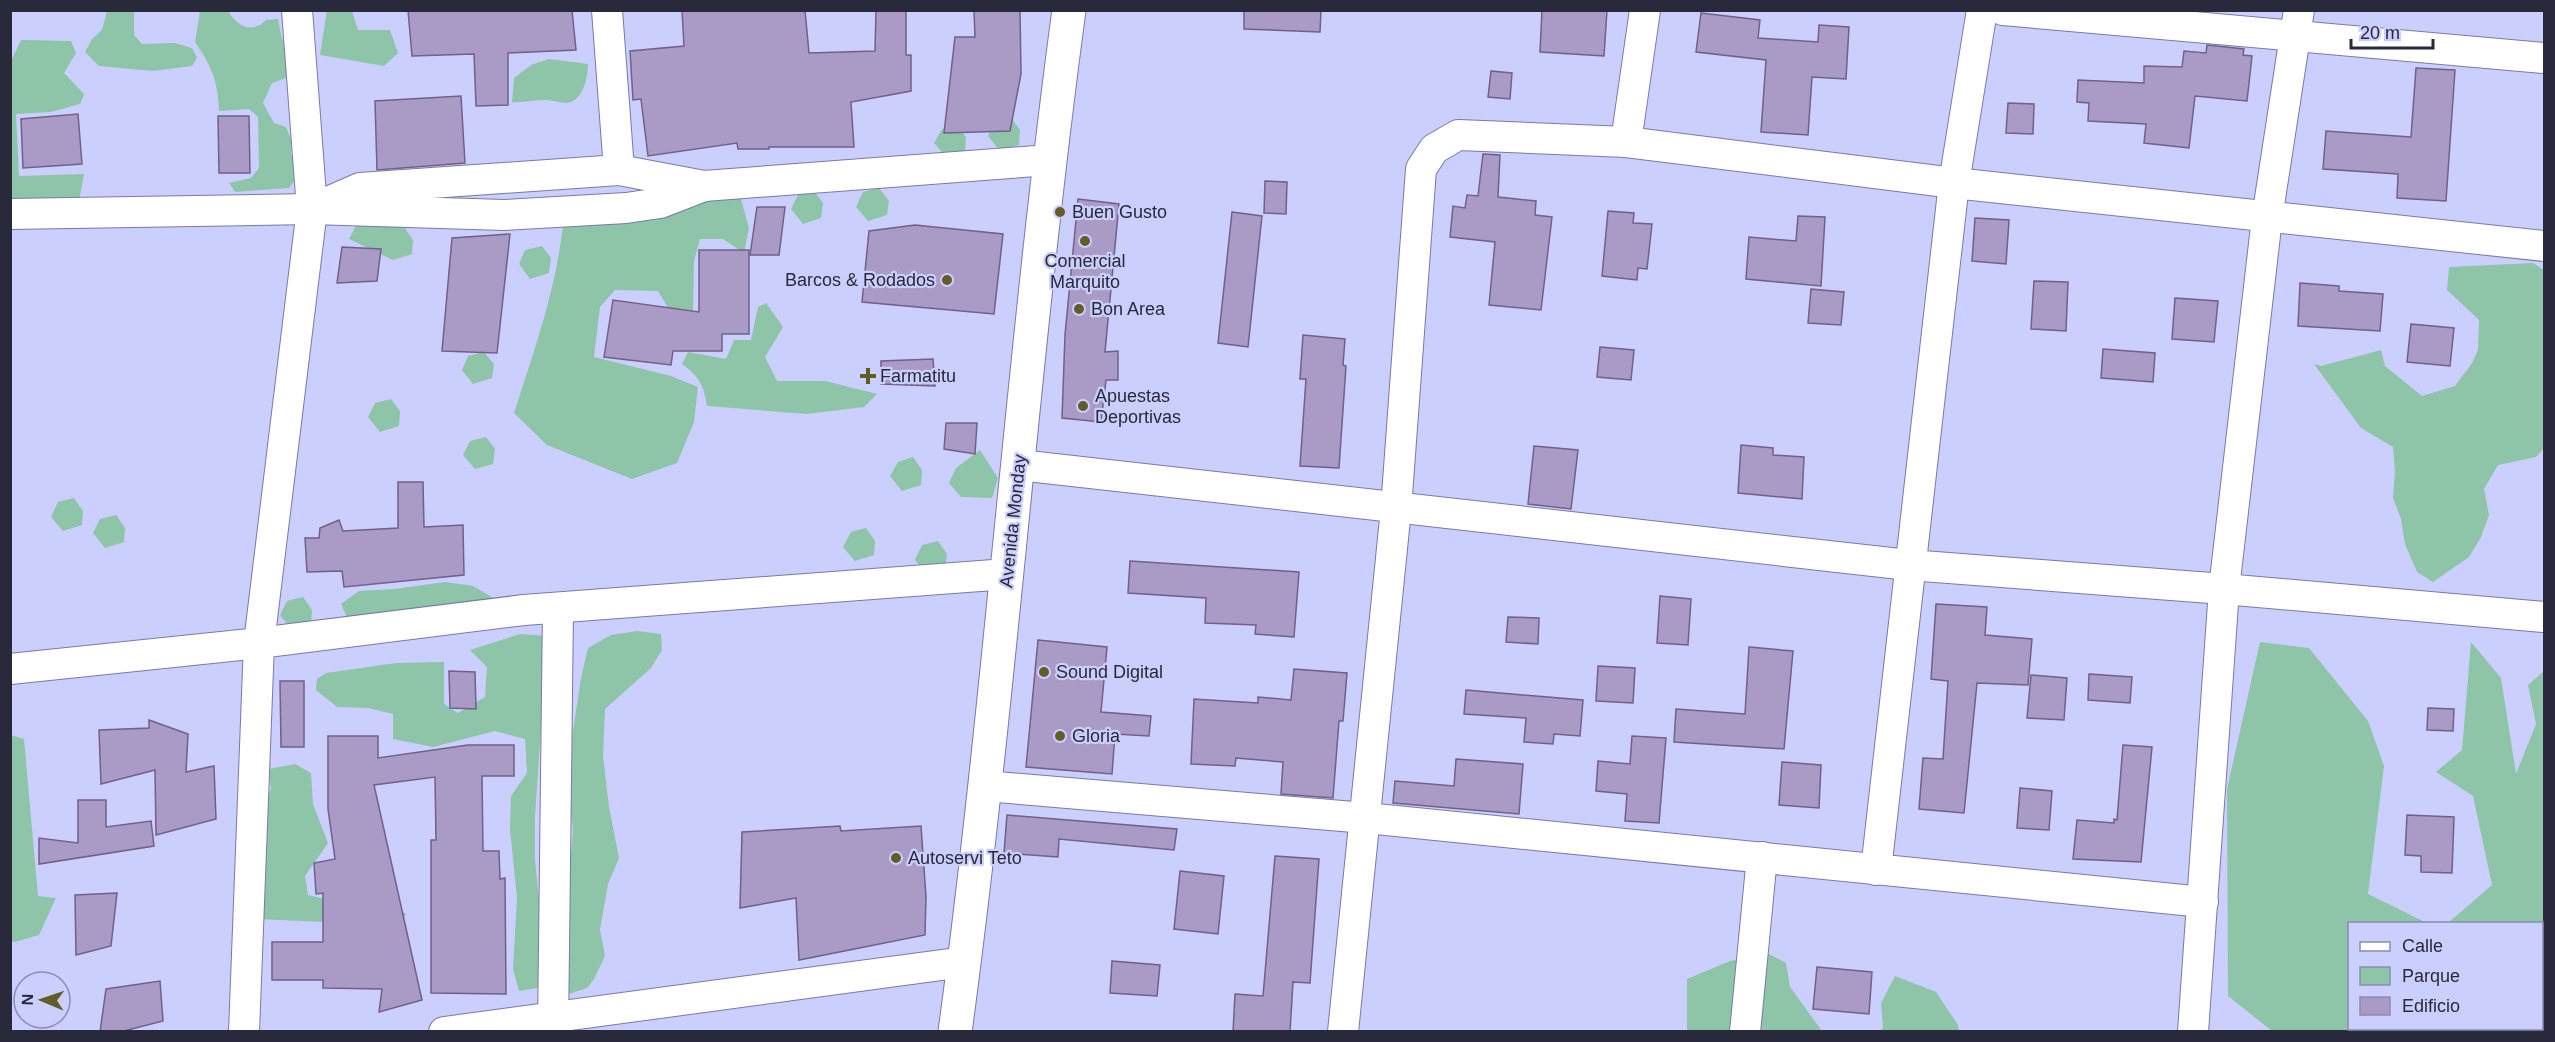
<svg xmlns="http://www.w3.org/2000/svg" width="2555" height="1042" font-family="Helvetica,sans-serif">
<rect width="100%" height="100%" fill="#cbcffe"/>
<g fill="#8ec4a8">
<polygon points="327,10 352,11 358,30 390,30 398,53 384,66 320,55"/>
<polygon points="107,11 134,11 134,35 142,44 175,43 192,48 197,58 192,66 153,71 99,66 85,52 92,39 102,30"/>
<path d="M200,11H228C236,25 252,35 266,20L278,19L282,39L290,53L286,78L272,83L263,103L274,123L286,127L291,139V155L301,172L289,188L235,192L229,183L251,178L259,168L258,117L249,109L219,111C218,81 212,67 195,42Z"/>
<polygon points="21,40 71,41 76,53 64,73 84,94 80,104 51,112 16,114 19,176 84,174 79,201 11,203 11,61"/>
<path d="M549,59L588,64C588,78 583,102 566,103C560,103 553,100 546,100C535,100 524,103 512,102L514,78L531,65Z"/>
<polygon points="1011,118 1020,130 1019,145 1000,151 988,136 995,122"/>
<polygon points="957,125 966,137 965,151 946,157 934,143 942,129"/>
<polygon points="879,188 889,201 887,215 868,221 856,207 863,192"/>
<polygon points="814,191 823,203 821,218 803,224 791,209 798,195"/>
<path d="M698,197L741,199L749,228L744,253L723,239H700L694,261L693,311L674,318L658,291L615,290L600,307L594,357L671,376L698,387L694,422L677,463L632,479L547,445L514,413C534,351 556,290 563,225Z"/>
<polygon points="364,210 404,227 413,240 412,254 393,260 349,239"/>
<polygon points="542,246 551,258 549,273 530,279 519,264 525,250"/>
<polygon points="2533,263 2544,270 2544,448 2536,457 2498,465 2484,489 2489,515 2481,537 2469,557 2433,582 2417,572 2405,544 2401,519 2393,498 2395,470 2393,447 2361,428 2314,364 2321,366 2381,350 2385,366 2422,396 2455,386 2472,363 2478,350 2479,320 2447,290 2449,267"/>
<path d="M766,303L783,327L765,357L777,381H825L877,394L864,407L807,414L707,406C704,386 699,376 682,364L688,352L726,359L734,340H751L758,307Z"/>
<polygon points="484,352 494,364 492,378 473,384 462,370 468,356"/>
<polygon points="391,399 400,411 399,426 380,432 368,417 375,403"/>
<polygon points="486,437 495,449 493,464 475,469 463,455 470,441"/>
<polygon points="980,450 998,478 992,498 961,497 949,483 956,468"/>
<polygon points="913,457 922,470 921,485 902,491 890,476 898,462"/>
<polygon points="74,498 83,511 82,525 63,531 51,517 58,502"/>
<polygon points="116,515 125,528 124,542 105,548 93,533 100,519"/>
<polygon points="866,528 875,541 874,555 855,561 843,547 851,532"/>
<polygon points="938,541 947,554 945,569 927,575 915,560 922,545"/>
<polygon points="445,582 473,586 495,599 349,622 341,604 359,591 394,589"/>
<polygon points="303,597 312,610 311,624 292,630 280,615 287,601"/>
<polygon points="637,631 661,634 662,650 651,668 605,709 603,756 609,807 619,858 608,884 600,930 605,956 594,979 587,988 566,995 567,898 573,830 567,772 581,678 588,648 611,635"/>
<polygon points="520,634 547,636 535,817 535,860 540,910 538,988 519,991 513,969 517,898 510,829 511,796 527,773 525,739 495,731 433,747 393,739 393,714 368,708 337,707 316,690 317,679 326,673 396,663 444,662 444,704 458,713 485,697 487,667 470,650"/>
<polygon points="2260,642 2309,648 2368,721 2384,766 2368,894 2427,923 2350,924 2350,1028 2542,1028 2542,924 2448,923 2492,885 2473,796 2436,772 2462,750 2471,642 2501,678 2516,774 2536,724 2528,685 2544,671 2544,1031 2272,1031 2228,996 2227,789"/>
<polygon points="11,735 24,739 38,896 56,898 39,935 15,942 10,941"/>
<polygon points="295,764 311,773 313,804 328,843 305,876 308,895 329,900 389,901 406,914 397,931 325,922 256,919 259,825 271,789 269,769"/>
<polygon points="1769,954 1786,963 1790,987 1822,1031 1687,1032 1687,979 1730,961"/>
<polygon points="1895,976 1936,992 1958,1025 1959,1031 1880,1031 1883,1027 1881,1003"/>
</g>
<g fill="#aa9ac6" stroke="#70608a" stroke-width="1.5">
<polygon points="408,10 572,10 576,50 508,53 508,105 476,106 474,54 412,56"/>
<polygon points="682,10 805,10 809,53 875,51 876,10 906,10 906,55 911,55 911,91 851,102 854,147 769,147 769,149 738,149 737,143 648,156 641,99 633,100 630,51 684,46"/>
<polygon points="974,10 1020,10 1021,74 1010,131 944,133 955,37 975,37"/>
<polygon points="1244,10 1321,10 1320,32 1244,29"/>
<polygon points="1542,10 1607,10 1604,56 1540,52"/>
<polygon points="1701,13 1760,20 1758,38 1818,42 1819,25 1849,27 1846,79 1812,77 1808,135 1761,132 1766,60 1696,52"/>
<polygon points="2207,45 2244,49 2243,55 2252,56 2247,101 2195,96 2189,148 2144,143 2146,124 2088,121 2089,103 2077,102 2078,80 2144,83 2144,66 2182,67 2184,51 2206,53"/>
<polygon points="2416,68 2455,70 2446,201 2397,198 2398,174 2323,169 2326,131 2411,137"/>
<polygon points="1491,71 1512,73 1510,99 1488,97"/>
<polygon points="461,96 465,163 377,170 375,101"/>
<polygon points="2008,103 2034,104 2033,134 2006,133"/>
<polygon points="78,114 82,164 23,168 21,119"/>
<polygon points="218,116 249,116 250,173 219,173"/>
<polygon points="1483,154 1500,155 1498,197 1536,201 1535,215 1552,217 1541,310 1489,305 1495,242 1450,237 1453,206 1465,208 1467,195 1478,196"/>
<polygon points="1265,181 1287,182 1286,214 1264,213"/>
<polygon points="1078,199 1119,204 1105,352 1118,351 1118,380 1106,380 1101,422 1062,418 1065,335"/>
<polygon points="757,207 785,207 779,255 750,255"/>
<polygon points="1608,211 1634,213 1633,223 1652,224 1647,269 1638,268 1637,280 1602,276"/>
<polygon points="1232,212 1262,216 1248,347 1218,343"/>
<polygon points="1798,216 1825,217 1821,286 1746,279 1749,237 1796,241"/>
<polygon points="1975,218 2009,220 2006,264 1972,261"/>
<polygon points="915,225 1003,234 994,314 862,302 869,231"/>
<polygon points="510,234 497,353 442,351 452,238"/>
<polygon points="342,247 381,249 377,281 337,283"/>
<polygon points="699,250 749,250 749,334 722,334 722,351 673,351 671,365 604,357 613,300 699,312"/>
<polygon points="2034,281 2068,282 2066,331 2031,329"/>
<polygon points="2300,283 2339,286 2339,291 2383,294 2380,331 2298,326"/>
<polygon points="1811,289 1844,292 1841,325 1808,323"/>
<polygon points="2175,298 2218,301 2214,342 2172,339"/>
<polygon points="2411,324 2454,328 2450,366 2407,362"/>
<polygon points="1303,335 1345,339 1343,365 1346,366 1339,468 1300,466 1306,379 1300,379"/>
<polygon points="1600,347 1634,350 1631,380 1597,377"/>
<polygon points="2103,349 2155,353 2153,382 2101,378"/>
<polygon points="933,359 935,386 881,384 881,361"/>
<polygon points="946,423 977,423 975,454 944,449"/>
<polygon points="1741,445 1773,448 1773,455 1804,457 1802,499 1738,493"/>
<polygon points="1534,446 1578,450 1571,509 1528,504"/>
<polygon points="398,482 423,482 424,527 463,525 464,575 344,587 342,571 307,572 305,538 319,538 320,528 339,520 343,531 398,528"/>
<polygon points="1130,561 1299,572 1294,637 1255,634 1256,625 1205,623 1206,598 1128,593"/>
<polygon points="1660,596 1691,599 1688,645 1657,643"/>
<polygon points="1936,604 1987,607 1985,635 2032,639 2028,685 1977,683 1964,813 1919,809 1923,758 1943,759 1948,681 1931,679"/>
<polygon points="1508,617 1539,618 1538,644 1506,642"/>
<polygon points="1038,640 1107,647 1101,712 1151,716 1149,736 1115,734 1112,774 1026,767"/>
<polygon points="1749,647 1793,651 1784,749 1674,742 1676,709 1745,714"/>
<polygon points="1598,666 1635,668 1633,703 1596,701"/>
<polygon points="1294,669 1347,673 1343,721 1339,721 1333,798 1281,794 1283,762 1236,758 1235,766 1191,764 1194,699 1258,703 1258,697 1291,700"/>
<polygon points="449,671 475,672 476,709 450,708"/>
<polygon points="2089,674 2132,677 2130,703 2088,700"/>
<polygon points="2031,675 2067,678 2064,720 2027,718"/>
<polygon points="280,681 304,681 304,747 281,747"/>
<polygon points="1466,690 1583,700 1580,736 1554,734 1553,744 1524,742 1526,718 1464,714"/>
<polygon points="2428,708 2454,709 2453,731 2427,730"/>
<polygon points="149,720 188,734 186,772 214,766 216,819 156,835 155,770 101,784 99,730 149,728"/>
<polygon points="328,736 378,736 378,758 468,745 514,745 514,776 482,776 483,851 499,851 500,879 505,878 506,994 431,993 431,840 436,840 435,777 374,785 422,1000 379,1012 382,989 323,988 323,980 272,980 272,942 323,942 323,893 316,894 314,863 335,859 328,809"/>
<polygon points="1632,736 1666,738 1659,823 1625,821 1627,794 1596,791 1598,761 1630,764"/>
<polygon points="2123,745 2152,747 2141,862 2073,859 2077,820 2114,823 2114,819 2117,820"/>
<polygon points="1456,759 1523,764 1519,814 1393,803 1395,781 1454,786"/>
<polygon points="1782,762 1821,765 1819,808 1779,805"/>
<polygon points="2020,788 2052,791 2049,830 2017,828"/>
<polygon points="78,800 106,800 106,827 151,821 154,846 39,864 39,838 78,843"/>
<polygon points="1007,815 1177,829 1174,850 1059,839 1058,857 1004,853"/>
<polygon points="2407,815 2454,817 2452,873 2421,872 2421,856 2405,855"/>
<polygon points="840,826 841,831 921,826 926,897 925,935 799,960 796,898 740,908 742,832"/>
<polygon points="1275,856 1319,859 1310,983 1293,982 1290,1032 1233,1032 1235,994 1263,996"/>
<polygon points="1180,871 1224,876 1218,934 1174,929"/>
<polygon points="117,893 111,946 76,955 75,895"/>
<polygon points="1112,961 1160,965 1157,996 1110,993"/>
<polygon points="1817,967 1872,972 1869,1014 1813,1009"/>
<polygon points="160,981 163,1021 120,1032 100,1032 106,989"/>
</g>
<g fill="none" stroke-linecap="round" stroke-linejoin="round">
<defs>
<g id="minor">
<polyline points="607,10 619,170"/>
<polyline points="2003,10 2544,58"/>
<polyline points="1626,142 1645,10"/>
<polyline points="312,209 360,188 619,170 704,186 1049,160"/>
<polyline points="10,214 312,209 504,215 626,208 660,203 704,186"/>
<polyline points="1019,465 1909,565 2224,589 2544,617"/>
<polyline points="10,669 259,643 524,610 1007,574"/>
<polyline points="985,786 1366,818 2203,902"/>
<polyline points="1876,870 1954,183 1982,10"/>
<polyline points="244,1032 259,643 312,209 297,10"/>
<polyline points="444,1032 964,962"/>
<polyline points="553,1032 558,608"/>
<polyline points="1343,1032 1396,509 1421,169 1434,149 1458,135 1626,142 1954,183 2544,246"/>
<polyline points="1745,1032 1762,857"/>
<polyline points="2193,1032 2224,589 2267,218 2299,10"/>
</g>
<path id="secondary" d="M955,1032C1001,692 1023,350 1069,10"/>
</defs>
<use href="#minor" stroke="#787aa6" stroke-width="32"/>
<use href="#secondary" stroke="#787aa6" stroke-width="35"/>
<use href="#minor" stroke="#fff" stroke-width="30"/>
<use href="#secondary" stroke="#fff" stroke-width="33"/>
</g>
<g fill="#625c28" stroke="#cbcffe" stroke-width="2">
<circle cx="1060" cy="212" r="6"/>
<circle cx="1085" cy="241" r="6"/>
<circle cx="947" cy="280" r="6"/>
<circle cx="1079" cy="309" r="6"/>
<path d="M865 367h6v6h6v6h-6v6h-6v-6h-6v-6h6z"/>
<circle cx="1083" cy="406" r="6"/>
<circle cx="1044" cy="672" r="6"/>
<circle cx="1060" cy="736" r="6"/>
<circle cx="896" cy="858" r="6"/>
</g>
<g text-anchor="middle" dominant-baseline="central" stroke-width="4.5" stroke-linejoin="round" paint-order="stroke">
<g font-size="18" fill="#28293b" stroke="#cbcffe" text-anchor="start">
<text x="1072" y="212">Buen Gusto</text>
<text x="1085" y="261" text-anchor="middle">Comercial<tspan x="1085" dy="21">Marquito</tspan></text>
<text x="935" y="280" text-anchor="end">Barcos &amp; Rodados</text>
<text x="1091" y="309">Bon Area</text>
<text x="880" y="376">Farmatitu</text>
<text x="1095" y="396">Apuestas<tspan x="1095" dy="21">Deportivas</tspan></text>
<text x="1056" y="672">Sound Digital</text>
<text x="1072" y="736">Gloria</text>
<text x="908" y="858">Autoservi Teto</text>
</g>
<g font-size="18" fill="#28293b" stroke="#cbcffe">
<text transform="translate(1013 521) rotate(-84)">Avenida Monday</text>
</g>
</g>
<rect width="2555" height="1042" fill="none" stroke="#28293b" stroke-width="24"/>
<rect x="2348" y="922" width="195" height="108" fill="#cbcffe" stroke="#8a8db0" stroke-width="1.5"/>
<rect x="2360" y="942" width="30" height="9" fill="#ffffff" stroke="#8a8db0" stroke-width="1.5"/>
<text x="2402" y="952" font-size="18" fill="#28293b">Calle</text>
<rect x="2360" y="967" width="30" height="18" fill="#8ec4a8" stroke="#8a8db0" stroke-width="1.5"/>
<text x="2402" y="982" font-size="18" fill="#28293b">Parque</text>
<rect x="2360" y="997" width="30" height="18" fill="#aa9ac6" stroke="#8a8db0" stroke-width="1.5"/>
<text x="2402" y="1012" font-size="18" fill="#28293b">Edificio</text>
<g transform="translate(42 1000) rotate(272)"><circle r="28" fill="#cbcffe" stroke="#8a8db0" stroke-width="1.5"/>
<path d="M0-4.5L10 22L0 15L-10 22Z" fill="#625c28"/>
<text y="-9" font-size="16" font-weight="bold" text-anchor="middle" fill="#28293b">N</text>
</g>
<path d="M2351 39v9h82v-9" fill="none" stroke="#28293b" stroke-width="3"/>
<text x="2360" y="39" font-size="18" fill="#28293b" stroke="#cbcffe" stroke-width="4.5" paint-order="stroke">20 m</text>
</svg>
